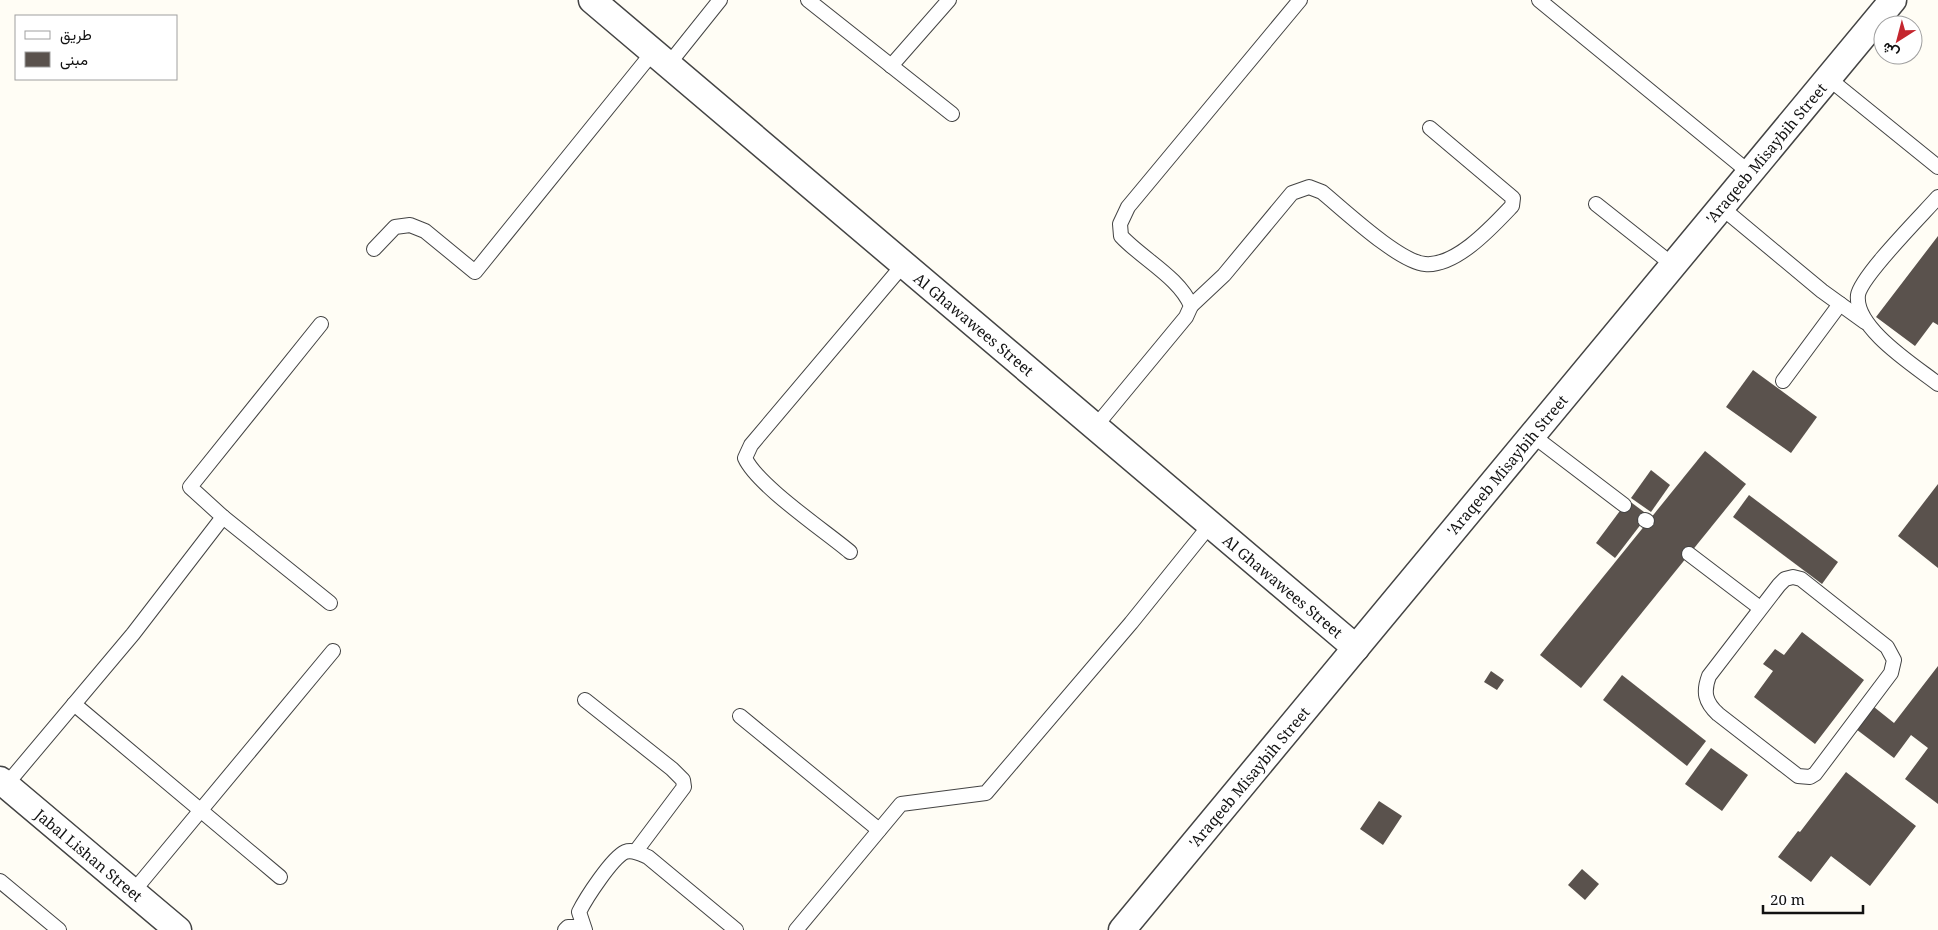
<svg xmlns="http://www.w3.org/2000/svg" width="1938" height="930" font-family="'Noto Serif',Vazirmatn,serif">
<rect width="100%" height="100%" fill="#fffdf5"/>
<g fill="#5a524d">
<polygon points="1938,236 1938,325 1933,322 1915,346 1876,317"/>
<polygon points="1753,370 1817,417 1791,453 1726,407"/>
<polygon points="1705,451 1746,484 1581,688 1540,655"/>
<polygon points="1651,470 1670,485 1651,512 1631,498"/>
<polygon points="1938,484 1938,568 1898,536"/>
<polygon points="1749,495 1838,562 1822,584 1733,517"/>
<polygon points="1628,500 1648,515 1615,558 1596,543"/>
<polygon points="1802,632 1864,680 1815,744 1754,697 1773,671 1763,664 1775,649 1784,655"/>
<polygon points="1938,666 1938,804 1905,779 1928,748 1911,735 1894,758 1852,726 1869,703 1894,723"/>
<polygon points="1491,671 1504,680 1497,690 1484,682"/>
<polygon points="1622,675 1706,741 1687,766 1603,700"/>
<polygon points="1711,748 1748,775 1722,811 1685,784"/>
<polygon points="1846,772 1916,826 1870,886 1831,856 1811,882 1778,857 1798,831 1800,832"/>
<polygon points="1379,801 1402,816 1383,845 1360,829"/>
<polygon points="1582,869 1599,884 1585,900 1568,885"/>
</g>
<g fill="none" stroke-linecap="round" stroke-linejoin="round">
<defs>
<g id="service">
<polyline points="808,0 952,114"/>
<polyline points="1539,0 1750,173"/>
<polyline points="668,65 720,0"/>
<polyline points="891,66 949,0"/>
<polyline points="1828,78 1938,167"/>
<path d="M1938,197C1923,214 1861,276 1858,295C1854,328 1915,366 1938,384"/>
<polyline points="1596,204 1673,265"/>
<polyline points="1721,207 1822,291 1865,322"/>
<polyline points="374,249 395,227 410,225 425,231 475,272 653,52"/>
<path d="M1191,306L1224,275L1292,193L1309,187L1322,192C1344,210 1399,262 1425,264C1456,267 1493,226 1512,206L1513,198L1430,128"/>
<polyline points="1783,381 1840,304"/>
<path d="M1095,427L1186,317L1191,306C1180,278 1141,258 1121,236L1120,224L1128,207L1300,0"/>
<polyline points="1532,435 1624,505"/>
<polyline points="223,517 330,603"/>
<polyline points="1645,520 1647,521"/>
<path d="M850,552C825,531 757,485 745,458L751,445L903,265"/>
<polyline points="1689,554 1760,608"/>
<path d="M1793,577L1801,579L1887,647L1894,660L1891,673L1815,774L1810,777L1798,776L1718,714C1705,702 1703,692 1709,676L1779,585L1785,579Z"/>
<polyline points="585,700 672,769 683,780 684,787 636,851"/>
<polyline points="74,704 280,877"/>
<polyline points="740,716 879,830"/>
<polyline points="6,785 133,634 223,517 190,487 321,324"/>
<polyline points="0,881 59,930"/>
<polyline points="132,893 333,651"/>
<polyline points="565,930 568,927 583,927"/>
<path d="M585,930L579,912C586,898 612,858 625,852C633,849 641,854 648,857L736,930"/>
<polyline points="796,930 901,804 986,793 1131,623 1210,525"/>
</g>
<g id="minor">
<polyline points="592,0 1356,648"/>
<polyline points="0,780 178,930"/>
<polyline points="1122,930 1893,0"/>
</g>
</defs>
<use href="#service" stroke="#444" stroke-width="16"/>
<use href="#minor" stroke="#444" stroke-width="29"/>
<use href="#service" stroke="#fff" stroke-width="14"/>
<use href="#minor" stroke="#fff" stroke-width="26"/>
</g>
<g text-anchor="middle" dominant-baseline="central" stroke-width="5" stroke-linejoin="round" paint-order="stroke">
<g font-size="15" fill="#111" stroke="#fff">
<text transform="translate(1766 153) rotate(-50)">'Araqeeb Misaybih Street</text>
<text transform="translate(974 324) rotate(40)">Al Ghawawees Street</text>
<text transform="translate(1507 465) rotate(-50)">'Araqeeb Misaybih Street</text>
<text transform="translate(1283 586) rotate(40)">Al Ghawawees Street</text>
<text transform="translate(1249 777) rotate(-50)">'Araqeeb Misaybih Street</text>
<text transform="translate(89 855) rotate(40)">Jabal Lishan Street</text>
</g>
</g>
<rect x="15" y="15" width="162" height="65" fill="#ffffff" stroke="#a0a0a0"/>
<rect x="25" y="31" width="25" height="8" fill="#ffffff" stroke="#a0a0a0"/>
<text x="60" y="40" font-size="15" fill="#111111">طريق</text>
<rect x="25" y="52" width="25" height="15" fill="#5a524d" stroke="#a0a0a0"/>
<text x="60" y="65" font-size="15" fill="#111111">مبنى</text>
<g transform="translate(1898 40) rotate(216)"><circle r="24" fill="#ffffff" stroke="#a0a0a0"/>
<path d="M0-4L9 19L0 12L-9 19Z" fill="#c4262e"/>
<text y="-8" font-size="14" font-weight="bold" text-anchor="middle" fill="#111111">ش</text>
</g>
<path d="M1763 905v8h100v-8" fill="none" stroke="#111111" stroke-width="2.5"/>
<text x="1770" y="905" font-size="15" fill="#111111" stroke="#ffffff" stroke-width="4" paint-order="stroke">20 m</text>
</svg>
